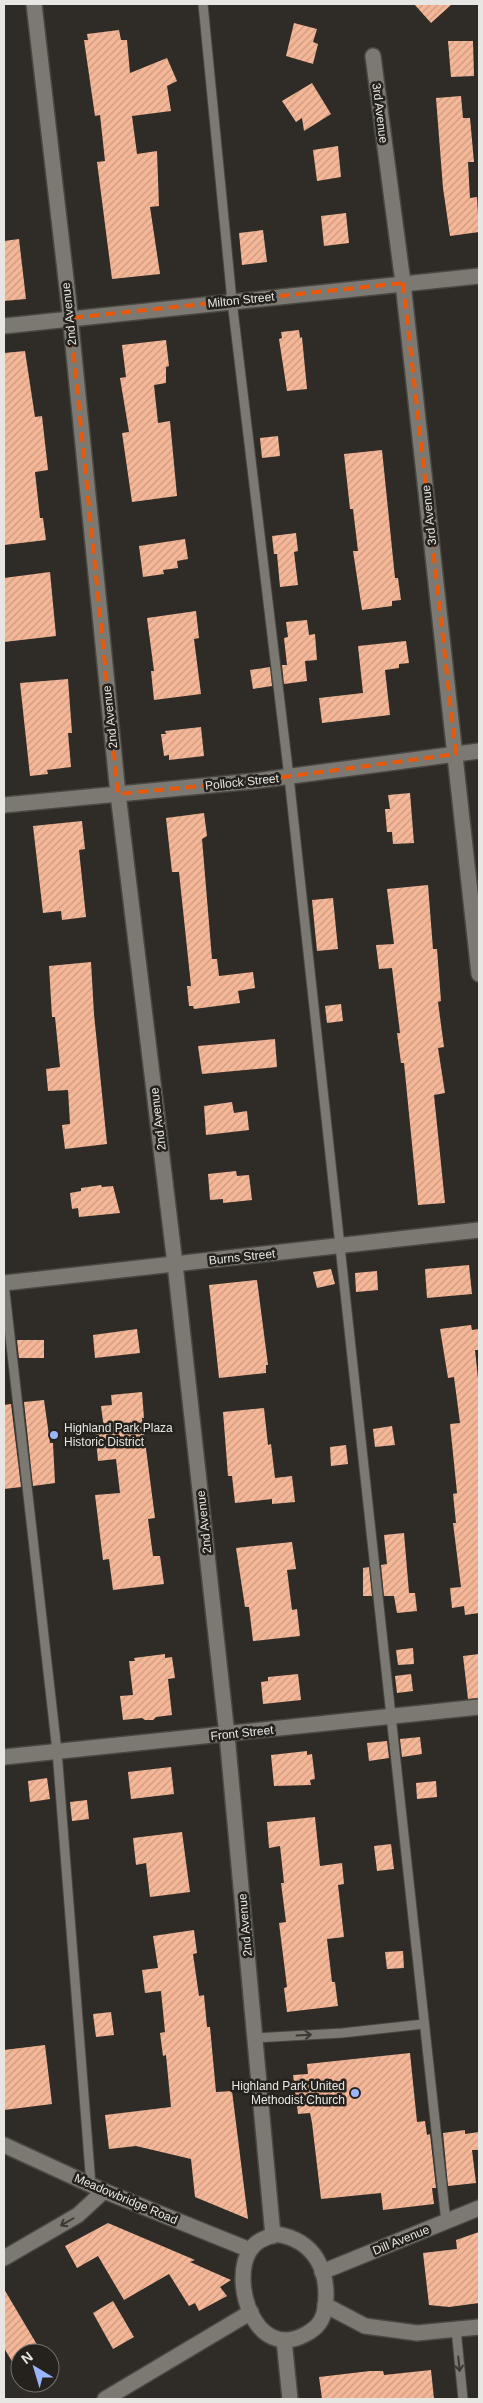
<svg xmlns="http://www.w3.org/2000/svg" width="483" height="2403" font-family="Helvetica,sans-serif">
<defs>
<pattern id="building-hatch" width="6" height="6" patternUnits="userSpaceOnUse" patternTransform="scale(1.25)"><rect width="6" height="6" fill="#f5b797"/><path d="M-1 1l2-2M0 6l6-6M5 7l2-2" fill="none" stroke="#c99a82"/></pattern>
</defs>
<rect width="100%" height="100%" fill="#2f2c27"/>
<g fill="url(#building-hatch)">
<polygon points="414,4 452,4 431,23"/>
<polygon points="294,23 317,29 313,42 318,44 313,64 286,56"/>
<polygon points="119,30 121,40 127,40 130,73 167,58 177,81 167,86 171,111 132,116 137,154 157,151 159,206 150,207 160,274 112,279 97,162 105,161 100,115 95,116 84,40 88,40 87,34"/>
<polygon points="448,41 473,41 474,76 451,77"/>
<polygon points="312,83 331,114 304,131 302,118 296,122 282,101"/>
<polygon points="461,96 463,118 470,118 474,162 468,162 470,198 477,197 479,232 450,236 443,188 436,98"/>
<polygon points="338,146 341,177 317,181 313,150"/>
<polygon points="346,213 349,243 324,246 321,216"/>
<polygon points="263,230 267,262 242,265 239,233"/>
<polygon points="19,239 26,299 4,301 4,241"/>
<polygon points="299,330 300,338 302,337 307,389 287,391 279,339 282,338 281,332"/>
<polygon points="166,340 169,366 166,367 166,383 154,385 158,423 170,421 177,496 132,502 122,433 129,432 120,378 126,377 122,345"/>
<polygon points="25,351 35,417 42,416 48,470 35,472 40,518 43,518 46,540 4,545 4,353"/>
<polygon points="278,436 280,456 262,458 260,438"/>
<polygon points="382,450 395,578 398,578 401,600 392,601 392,606 362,610 353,551 358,551 353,509 350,509 344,454"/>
<polygon points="296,533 298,551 294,552 298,585 280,587 277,554 274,554 272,536"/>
<polygon points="185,539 188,559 177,561 178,568 163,570 164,574 143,577 139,546"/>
<polygon points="50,572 56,636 4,642 4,578"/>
<polygon points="196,611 199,638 194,639 201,694 154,700 151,671 154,671 147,618"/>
<polygon points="307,620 309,635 315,634 317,660 305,661 307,681 284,684 282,665 287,665 284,638 288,637 286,622"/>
<polygon points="406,641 409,663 399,664 399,668 385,670 390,715 322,723 319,698 363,693 358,646"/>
<polygon points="270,667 272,686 253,689 250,670"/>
<polygon points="68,679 72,733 68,733 71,767 47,770 48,774 30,776 20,683"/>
<polygon points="201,727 204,756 169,760 169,755 164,756 161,734 166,734 165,731"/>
<polygon points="410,793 414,843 393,844 392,832 387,832 385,809 390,809 388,795"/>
<polygon points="204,813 207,836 202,839 212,959 217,959 219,976 253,972 255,988 238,991 240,1003 194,1009 193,1006 189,1006 187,986 191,986 179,872 172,872 166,818"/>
<polygon points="82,821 85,849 79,850 86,917 62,920 61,911 43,913 33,826"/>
<polygon points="428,885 433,949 437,949 441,1001 438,1002 444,1047 438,1048 445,1093 434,1095 445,1203 418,1205 404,1063 401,1063 397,1033 400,1033 392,968 379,969 376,945 394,944 387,889"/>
<polygon points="333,898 338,949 317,951 312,900"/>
<polygon points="91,962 94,1014 107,1144 65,1149 62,1125 70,1124 68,1090 48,1091 46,1069 60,1067 55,1017 52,1017 49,966"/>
<polygon points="341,1004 343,1021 327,1023 325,1006"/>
<polygon points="275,1039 277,1067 202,1074 198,1046"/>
<polygon points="232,1102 234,1113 247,1111 249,1130 206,1135 204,1106"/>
<polygon points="236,1171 237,1176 249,1175 252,1200 223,1203 223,1199 210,1200 208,1174"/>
<polygon points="101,1185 102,1187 113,1186 120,1213 79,1217 78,1208 72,1209 70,1193 81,1191 81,1188"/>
<polygon points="469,1265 472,1294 427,1298 425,1269"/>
<polygon points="331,1269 335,1284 317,1288 313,1272"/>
<polygon points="377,1271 378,1290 356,1292 355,1273"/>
<polygon points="257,1280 268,1365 266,1365 266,1373 219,1378 209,1285"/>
<polygon points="471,1325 472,1330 479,1329 479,1350 475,1350 479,1388 479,1613 465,1615 464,1606 452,1608 450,1588 461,1587 453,1523 456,1523 453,1494 457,1493 450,1424 460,1423 454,1377 448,1378 440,1329"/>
<polygon points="137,1329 140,1353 95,1358 93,1335"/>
<polygon points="17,1340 44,1340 44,1358 19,1358"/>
<polygon points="142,1392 144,1418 142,1418 155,1518 148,1519 153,1556 160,1556 164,1584 113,1590 109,1559 103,1560 95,1495 120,1493 116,1459 98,1461 95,1430 104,1429 101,1406 112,1405 111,1395"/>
<polygon points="44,1400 50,1443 53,1443 55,1483 33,1486 24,1402"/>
<polygon points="11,1404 21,1487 4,1489 4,1405"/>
<polygon points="264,1408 268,1445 271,1444 275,1478 292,1476 295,1502 272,1504 272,1499 235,1503 232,1476 228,1476 223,1412"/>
<polygon points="392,1426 395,1445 375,1447 373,1429"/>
<polygon points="346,1445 348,1464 331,1466 330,1447"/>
<polygon points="404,1533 409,1593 415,1593 417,1611 397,1613 394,1596 384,1596 381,1565 387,1564 384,1535"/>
<polygon points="292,1542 296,1569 287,1570 292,1610 297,1609 300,1636 253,1641 249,1607 245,1607 236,1548"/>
<polygon points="369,1567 372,1596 363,1596 363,1568"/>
<polygon points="413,1648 414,1664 398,1665 396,1650"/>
<polygon points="165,1654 165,1658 172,1657 175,1678 168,1679 172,1715 156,1717 153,1720 145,1720 142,1718 123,1720 120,1696 133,1695 129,1661 135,1661 134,1658"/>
<polygon points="479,1654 479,1698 468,1699 463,1656"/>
<polygon points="298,1674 301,1700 263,1704 261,1682 268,1681 268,1677"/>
<polygon points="411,1674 413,1691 397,1693 395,1676"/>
<polygon points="420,1737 422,1754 402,1757 400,1739"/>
<polygon points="387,1741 389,1758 369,1761 367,1743"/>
<polygon points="307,1751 307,1755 312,1754 315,1779 310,1780 311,1785 274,1786 271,1755"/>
<polygon points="171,1767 174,1794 131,1799 128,1772"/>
<polygon points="47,1778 50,1799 30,1802 28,1781"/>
<polygon points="436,1781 437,1797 417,1799 416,1783"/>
<polygon points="87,1800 89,1819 72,1821 70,1802"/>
<polygon points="315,1817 320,1866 342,1863 344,1884 338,1885 344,1937 327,1939 332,1982 335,1982 338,2006 287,2012 284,1988 287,1987 279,1923 286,1922 281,1883 284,1883 280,1846 269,1848 267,1822"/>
<polygon points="182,1832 190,1892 150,1897 146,1863 136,1865 133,1838"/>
<polygon points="391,1844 394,1869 377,1871 374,1846"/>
<polygon points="194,1930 197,1953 193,1954 199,1996 204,1995 207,2027 210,2027 216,2092 232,2091 248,2219 195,2197 191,2159 136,2146 109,2149 105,2115 171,2107 166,2055 163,2056 160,2033 165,2032 161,1991 145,1993 142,1970 158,1968 153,1936"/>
<polygon points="403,1951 404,1968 387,1969 385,1952"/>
<polygon points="111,2012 114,2035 96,2037 93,2014"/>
<polygon points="45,2045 52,2104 4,2110 4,2050"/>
<polygon points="410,2053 417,2122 425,2121 427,2135 430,2134 436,2188 432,2188 434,2204 383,2210 381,2193 321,2199 312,2123 310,2113 298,2114 293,2075 308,2074 307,2064"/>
<polygon points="465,2130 465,2134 479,2132 479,2150 472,2150 476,2183 448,2186 443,2133"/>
<polygon points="108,2223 195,2260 190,2262 231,2280 220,2287 227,2296 199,2311 195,2303 189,2306 169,2274 124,2300 98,2256 77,2268 65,2246"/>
<polygon points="479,2232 479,2303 449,2307 429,2305 423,2253 457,2249 456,2240"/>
<polygon points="4,2289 39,2348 30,2353 20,2353 20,2359 13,2363 4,2348"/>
<polygon points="113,2301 134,2337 113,2349 93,2313"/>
<polygon points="431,2370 434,2399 322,2399 319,2377 370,2371 383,2371 384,2375"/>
</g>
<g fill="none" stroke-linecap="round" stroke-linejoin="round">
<defs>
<g id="lane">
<polyline points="203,4 232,301 289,777 446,2222"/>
<polyline points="4,1283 57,1751 91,2185"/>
<polyline points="255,2038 342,2033 424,2024"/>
<polyline points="456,2329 463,2399"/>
</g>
<g id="street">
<polyline points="34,4 69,305 118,794 175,1264 227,1735 273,2236"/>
<polyline points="373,56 403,283 479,974"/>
<polyline points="4,326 479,276"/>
<polyline points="4,805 254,781 479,751"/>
<polyline points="4,1283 479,1230"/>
<polyline points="4,1757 479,1707"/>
<polyline points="4,2258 78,2215 104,2191"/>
<polyline points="284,2340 290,2399"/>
</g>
<g id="secondary">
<polyline points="4,2145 104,2191 250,2250"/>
<path d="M276,2234C315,2240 330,2271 325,2308C323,2321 317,2328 306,2334C254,2363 229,2278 251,2249C257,2240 266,2238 276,2234Z"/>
<polyline points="322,2272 479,2208"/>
<polyline points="325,2305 365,2326 417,2333 479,2327"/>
<polyline points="105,2399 251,2312"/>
</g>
</defs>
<use href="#lane" stroke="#494742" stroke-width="11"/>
<use href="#street" stroke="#494742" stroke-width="18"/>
<use href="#secondary" stroke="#494742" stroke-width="18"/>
<use href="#lane" stroke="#7c7972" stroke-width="9"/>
<use href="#street" stroke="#7c7972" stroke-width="15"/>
<use href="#secondary" stroke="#7c7972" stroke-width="15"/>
</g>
<defs><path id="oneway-shaft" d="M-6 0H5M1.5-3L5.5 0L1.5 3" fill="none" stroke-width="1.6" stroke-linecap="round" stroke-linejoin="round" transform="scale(1.25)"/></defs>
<g stroke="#3b3832">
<use href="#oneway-shaft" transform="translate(304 2035) rotate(-3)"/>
<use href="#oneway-shaft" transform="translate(67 2222) rotate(150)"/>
<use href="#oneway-shaft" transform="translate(459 2364) rotate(84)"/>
</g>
<path fill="none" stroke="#e8590c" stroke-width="4" stroke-dasharray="10 6" stroke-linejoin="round" d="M403,283L456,754L254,781L118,794L70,318Z"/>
<g fill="#9bb5fd" stroke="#25221d" stroke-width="2">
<circle cx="54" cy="1435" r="5"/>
<circle cx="355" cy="2093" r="5"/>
</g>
<g text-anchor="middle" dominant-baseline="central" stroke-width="5" stroke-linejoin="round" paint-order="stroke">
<g font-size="12" fill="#e7e6e2" stroke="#25221d">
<text transform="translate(380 113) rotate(83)">3rd Avenue</text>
<text transform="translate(241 300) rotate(-6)">Milton Street</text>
<text transform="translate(69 314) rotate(-96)">2nd Avenue</text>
<text transform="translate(429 515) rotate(-96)">3rd Avenue</text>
<text transform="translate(110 717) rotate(-96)">2nd Avenue</text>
<text transform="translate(242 782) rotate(-6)">Pollock Street</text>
<text transform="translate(158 1119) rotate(-97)">2nd Avenue</text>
<text transform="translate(242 1257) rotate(-6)">Burns Street</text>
<text transform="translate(204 1522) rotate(-96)">2nd Avenue</text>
<text transform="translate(242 1733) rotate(-6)">Front Street</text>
<text transform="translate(245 1925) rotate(-95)">2nd Avenue</text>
<text transform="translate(126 2199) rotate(23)">Meadowbridge Road</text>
<text transform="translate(401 2240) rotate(-22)">Dill Avenue</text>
</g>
<g font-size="12" fill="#e7e6e2" stroke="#25221d" text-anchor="start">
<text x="64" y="1428">Highland Park Plaza<tspan x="64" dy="14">Historic District</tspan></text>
<text x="345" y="2086" text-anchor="end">Highland Park United<tspan x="345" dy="14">Methodist Church</tspan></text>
</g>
</g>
<rect width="483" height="2403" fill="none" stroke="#e7e6e2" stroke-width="10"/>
<g transform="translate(35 2368) rotate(322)"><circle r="24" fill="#25221d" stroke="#73706c"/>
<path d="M0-4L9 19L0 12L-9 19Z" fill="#9bb5fd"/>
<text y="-8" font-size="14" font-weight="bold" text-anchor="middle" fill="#e7e6e2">N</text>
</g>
</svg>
